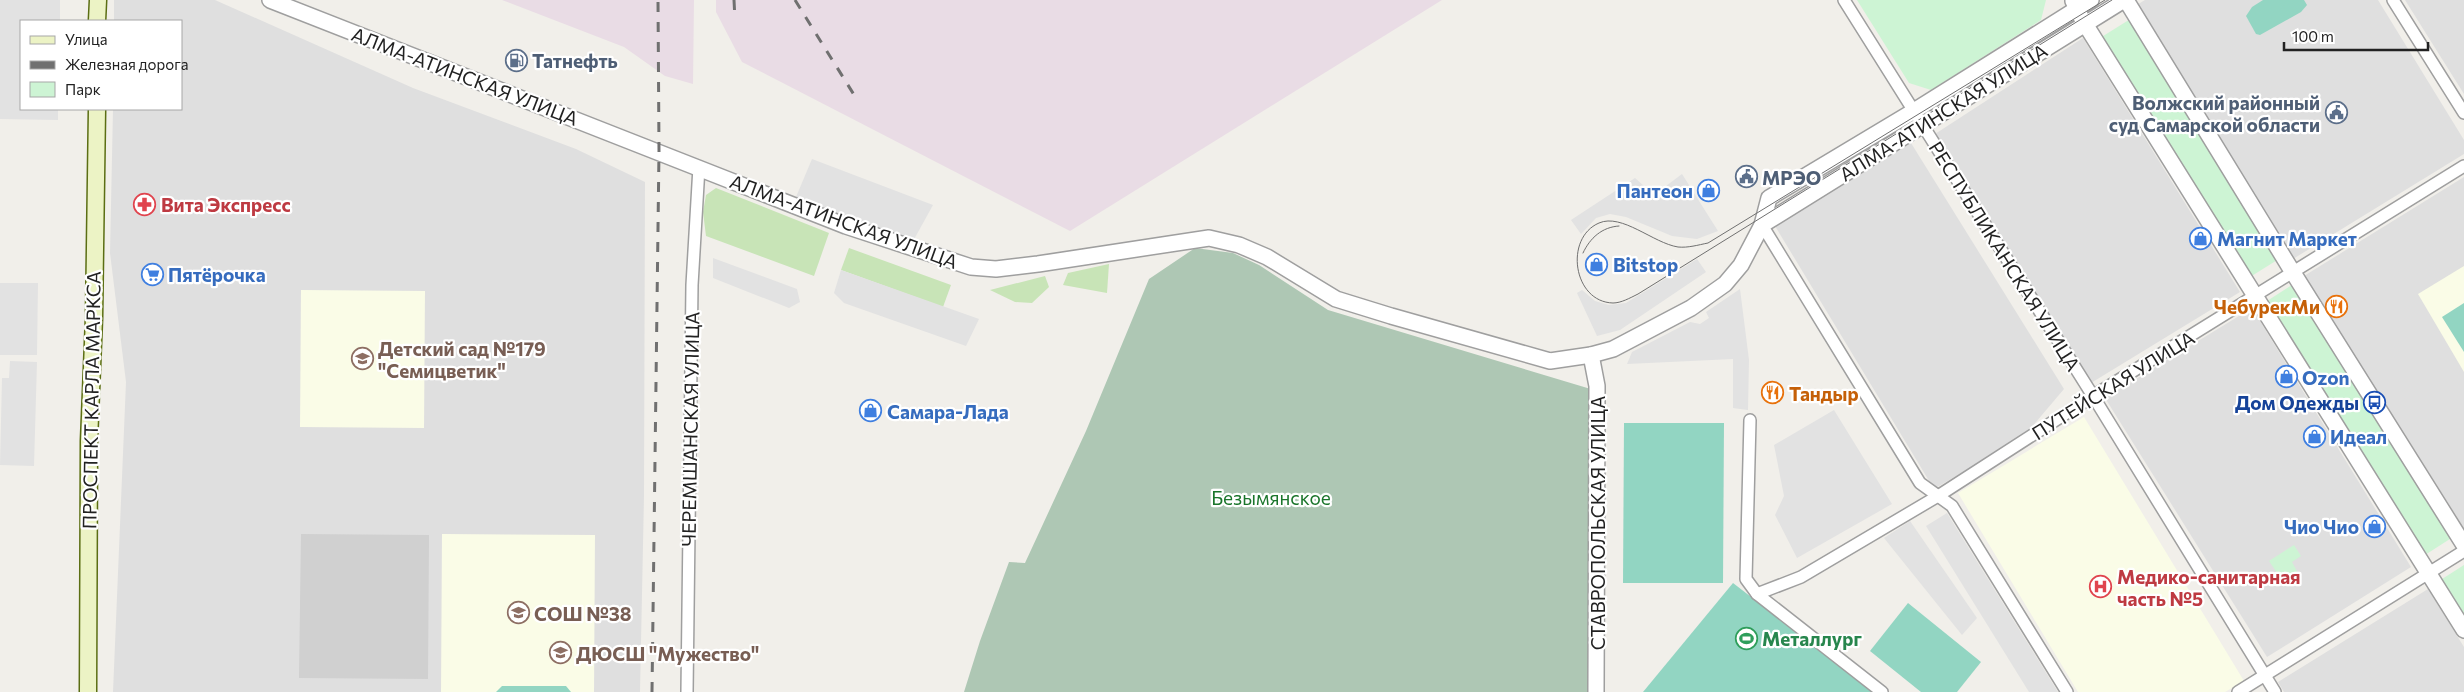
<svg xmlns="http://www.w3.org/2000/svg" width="2464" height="692" font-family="Commissioner,sans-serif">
<rect width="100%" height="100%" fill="#f1efea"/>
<g fill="#dfdfdf">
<polygon points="114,0 215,0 413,88 576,149 645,182 644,496 640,692 113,692 126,382 110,253 113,109 181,109 181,21 114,21"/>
<polygon points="2145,0 2378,0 2464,140 2464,154 2293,259 2135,6"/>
<polygon points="2405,0 2464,0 2464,94"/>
<polygon points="2083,38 2240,292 2091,383 1935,134"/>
<polygon points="1911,143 2064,389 2025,435 1934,489 1775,226"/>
<polygon points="2464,177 2464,528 2304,276"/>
<polygon points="2252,308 2411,567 2267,657 2105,398"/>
<polygon points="2428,589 2464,647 2464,692 2284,692 2278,682"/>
</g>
<g fill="#e9dce5">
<polygon points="502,0 694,0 693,84 665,76 624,47"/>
<polygon points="716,0 1442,0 1070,231 742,62 716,12"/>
</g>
<g fill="#fafce7">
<polygon points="2464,266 2464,372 2418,294"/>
<polygon points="301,290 425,291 424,428 300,427"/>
<polygon points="2084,417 2244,681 2225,692 2078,692 1958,493"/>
<polygon points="442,534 595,535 594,692 441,692"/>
</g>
<polygon fill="#d0d0d0" points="301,534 429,535 428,679 299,678"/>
<g fill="#c8e4b7">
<polygon points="716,188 829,233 814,276 706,236 703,212 706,195"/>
<polygon points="849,248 951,285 943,307 841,270"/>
<polygon points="1109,264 1107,293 1063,285 1068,273"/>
<polygon points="1045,276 1049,287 1032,303 1015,302 990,290"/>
</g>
<polygon fill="#aec7b4" points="1195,248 1233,253 1259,265 1328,310 1594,390 1590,692 964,692 980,641 1009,562 1025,563 1086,431 1149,279"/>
<g fill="#cdf4d4">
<polygon points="1857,0 2046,0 2041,20 1931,90 1909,83"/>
<polygon points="2132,18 2282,257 2250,277 2100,38"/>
<polygon points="2295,283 2453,537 2425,555 2267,301"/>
<polygon points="2294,545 2301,556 2292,562 2298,573 2283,582 2269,561"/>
<polygon points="2464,565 2464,620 2439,581"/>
</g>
<g fill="#92d5c2">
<polygon points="2263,0 2304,0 2307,5 2301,12 2260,35 2256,34 2246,16 2252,7"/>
<polygon points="2464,303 2464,352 2442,317"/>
<polygon points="1624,423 1724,423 1723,583 1623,583"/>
<polygon points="1733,583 1874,692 1643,692"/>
<polygon points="1908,603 1981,662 1957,692 1921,692 1870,651"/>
<polygon points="502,686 566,686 571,692 496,692"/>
</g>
<g fill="#e2e2e2">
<polygon points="0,0 60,0 60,21 21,21 21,109 58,109 58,120 0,119"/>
<polygon points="812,159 933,205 912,243 796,197"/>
<polygon points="1682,174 1718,231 1697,239 1672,236 1626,217 1610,214 1596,218 1581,234 1571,220 1635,178 1654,195"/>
<polygon points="713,258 797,289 800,302 789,308 713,278"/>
<polygon points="1697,259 1706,272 1620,330 1597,336 1577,293 1582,290 1595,301 1609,305 1626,303"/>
<polygon points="841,270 979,319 966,346 844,303 834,293"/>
<polygon points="0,283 38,283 37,355 0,355"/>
<polygon points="1740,289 1749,360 1748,410 1733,408 1733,359 1627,364 1632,352 1690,322 1700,324 1709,318 1706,312"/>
<polygon points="10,361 37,362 34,466 0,465 2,378 9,378"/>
<polygon points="1834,410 1892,504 1797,558 1775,515 1784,496 1774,445"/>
<polygon points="1947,513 2058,692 2029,692 1926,526"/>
<polygon points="1910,521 1977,618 1962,635 1884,538"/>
</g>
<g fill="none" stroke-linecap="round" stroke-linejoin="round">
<defs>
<g id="minor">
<polyline points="1844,0 2093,396 2275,692"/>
<polyline points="2393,0 2464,113"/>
<polyline points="1762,225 1920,483 1952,506 2067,692"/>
<polyline points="1750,420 1746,579 1757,594 1882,692"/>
<polyline points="1757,594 1801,577 1938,496 2093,396 2464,166"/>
<polyline points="687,692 692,285 699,167"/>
<polyline points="2238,692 2464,551"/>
</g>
<g id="tertiary">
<polyline points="270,0 846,226 971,267 996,269 1038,264 1209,238 1239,245 1267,257 1336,299 1391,316 1550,361 1591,355 1613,349 1691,308 1725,284 1741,265 1762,225 1769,198 1914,111 2091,0"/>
<polyline points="2126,0 2292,271 2464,545"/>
<polyline points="2073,1 2082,19 2464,630"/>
<polyline points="1762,225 2124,0"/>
<polyline points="1591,355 1597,386 1596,692"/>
</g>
<g id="secondary">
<polyline points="97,21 98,0"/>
<polyline points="88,692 89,441 94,318 97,109"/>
</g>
</defs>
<use href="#minor" stroke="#9f9f9f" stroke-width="14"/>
<use href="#tertiary" stroke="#9f9f9f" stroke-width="18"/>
<use href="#secondary" stroke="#5b6e13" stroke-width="19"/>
<use href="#minor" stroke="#fff" stroke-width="11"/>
<use href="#tertiary" stroke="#fff" stroke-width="15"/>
<use href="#secondary" stroke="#ecf3c5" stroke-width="16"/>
<g stroke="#707070" stroke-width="1">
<path d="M2105,0L1708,243C1698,245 1688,248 1678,247C1653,243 1622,213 1599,223C1564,238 1573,302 1613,303C1621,303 1630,298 1638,294L2112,0"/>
<path d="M1583,253C1590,238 1602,227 1619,226"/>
</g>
<g stroke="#707070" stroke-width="3" stroke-dasharray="10 10" stroke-linecap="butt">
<polyline points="734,0 735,20"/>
<polyline points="795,0 856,98"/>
<polyline points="652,692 659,151 658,0"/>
</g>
</g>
<defs>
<symbol id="fuel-ring" viewBox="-11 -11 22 22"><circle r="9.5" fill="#fff" stroke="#5c6f8a" stroke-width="1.5"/><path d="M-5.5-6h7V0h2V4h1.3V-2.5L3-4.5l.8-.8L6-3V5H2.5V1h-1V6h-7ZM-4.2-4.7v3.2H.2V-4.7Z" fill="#5c6f8a"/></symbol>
<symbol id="civic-ring" viewBox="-11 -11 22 22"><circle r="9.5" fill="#fff" stroke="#5c6f8a" stroke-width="1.5"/><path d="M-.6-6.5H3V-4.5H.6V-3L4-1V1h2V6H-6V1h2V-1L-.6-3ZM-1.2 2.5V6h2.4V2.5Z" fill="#5c6f8a"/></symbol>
<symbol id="shop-ring" viewBox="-11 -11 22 22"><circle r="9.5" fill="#fff" stroke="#3f7fe0" stroke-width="1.5"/><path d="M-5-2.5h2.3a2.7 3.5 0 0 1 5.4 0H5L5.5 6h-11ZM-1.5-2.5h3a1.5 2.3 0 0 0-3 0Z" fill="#3f7fe0"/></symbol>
<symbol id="pharmacy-ring" viewBox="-11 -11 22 22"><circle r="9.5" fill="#fff" stroke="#e0444e" stroke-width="1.5"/><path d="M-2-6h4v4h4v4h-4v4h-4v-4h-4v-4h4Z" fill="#e0444e"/></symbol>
<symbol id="supermarket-ring" viewBox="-11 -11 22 22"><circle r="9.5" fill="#fff" stroke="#3f7fe0" stroke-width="1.5"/><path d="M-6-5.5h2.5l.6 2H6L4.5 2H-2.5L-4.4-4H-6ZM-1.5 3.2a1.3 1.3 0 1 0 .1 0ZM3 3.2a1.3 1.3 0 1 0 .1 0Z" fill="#3f7fe0"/></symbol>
<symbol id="restaurant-ring" viewBox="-11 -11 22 22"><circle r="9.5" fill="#fff" stroke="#e8710a" stroke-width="1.5"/><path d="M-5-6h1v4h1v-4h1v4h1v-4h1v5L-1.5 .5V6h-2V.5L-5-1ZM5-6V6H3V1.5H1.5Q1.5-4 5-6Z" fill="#e8710a"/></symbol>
<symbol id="school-ring" viewBox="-11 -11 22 22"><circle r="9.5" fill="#fff" stroke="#8d6e63" stroke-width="1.5"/><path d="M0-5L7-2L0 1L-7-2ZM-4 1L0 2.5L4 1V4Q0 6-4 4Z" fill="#8d6e63"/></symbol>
<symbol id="bus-ring" viewBox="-11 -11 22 22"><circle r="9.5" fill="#fff" stroke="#1a4fb4" stroke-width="1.5"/><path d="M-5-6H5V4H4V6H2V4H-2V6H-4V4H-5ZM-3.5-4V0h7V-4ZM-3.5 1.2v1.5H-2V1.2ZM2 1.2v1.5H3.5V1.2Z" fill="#1a4fb4"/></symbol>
<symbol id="hospital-ring" viewBox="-11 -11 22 22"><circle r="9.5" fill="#fff" stroke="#e0444e" stroke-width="1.5"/><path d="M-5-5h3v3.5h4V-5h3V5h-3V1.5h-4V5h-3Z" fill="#e0444e"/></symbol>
<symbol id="stadium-ring" viewBox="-11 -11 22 22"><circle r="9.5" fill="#fff" stroke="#2e9e5b" stroke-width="1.5"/><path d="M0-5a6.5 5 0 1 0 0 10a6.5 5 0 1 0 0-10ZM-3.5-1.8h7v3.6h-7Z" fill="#2e9e5b"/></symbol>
</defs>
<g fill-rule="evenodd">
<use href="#fuel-ring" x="504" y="48" width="25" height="25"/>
<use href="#civic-ring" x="2324" y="100" width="25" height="25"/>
<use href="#civic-ring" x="1734" y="164" width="25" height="25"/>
<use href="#shop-ring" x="1696" y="178" width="25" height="25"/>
<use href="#pharmacy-ring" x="132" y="192" width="25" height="25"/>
<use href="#shop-ring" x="2188" y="226" width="25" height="25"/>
<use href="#shop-ring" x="1584" y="252" width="25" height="25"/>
<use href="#supermarket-ring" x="140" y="262" width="25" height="25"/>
<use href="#restaurant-ring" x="2324" y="294" width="25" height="25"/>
<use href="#school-ring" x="350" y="346" width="25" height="25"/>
<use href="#shop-ring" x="2274" y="364" width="25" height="25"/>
<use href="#restaurant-ring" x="1760" y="380" width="25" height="25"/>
<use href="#bus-ring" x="2362" y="390" width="25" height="25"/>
<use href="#shop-ring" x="858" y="398" width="25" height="25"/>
<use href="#shop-ring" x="2302" y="424" width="25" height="25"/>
<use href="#shop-ring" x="2362" y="514" width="25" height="25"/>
<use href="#hospital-ring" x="2088" y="574" width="25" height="25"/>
<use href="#school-ring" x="506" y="600" width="25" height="25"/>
<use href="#stadium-ring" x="1734" y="626" width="25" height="25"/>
<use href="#school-ring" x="548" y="640" width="25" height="25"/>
</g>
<g text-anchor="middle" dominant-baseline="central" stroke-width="4.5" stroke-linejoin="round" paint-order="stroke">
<g font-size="19" font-weight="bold" fill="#4e5e75" stroke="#fff" text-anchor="start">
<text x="532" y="60">Татнефть</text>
<text x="2320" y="102" text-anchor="end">Волжский районный<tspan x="2320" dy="22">суд Самарской области</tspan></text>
<text x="1762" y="177">МРЭО</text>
</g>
<g font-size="19" fill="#222" stroke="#fff">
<text transform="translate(465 76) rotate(21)">АЛМА-АТИНСКАЯ УЛИЦА</text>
<text transform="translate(1943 112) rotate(-32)">АЛМА-АТИНСКАЯ УЛИЦА</text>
<text transform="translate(844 221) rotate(20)">АЛМА-АТИНСКАЯ УЛИЦА</text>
<text transform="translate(2005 256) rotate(58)">РЕСПУБЛИКАНСКАЯ УЛИЦА</text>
<text transform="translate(2113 385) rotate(-32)">ПУТЕЙСКАЯ УЛИЦА</text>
<text transform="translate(91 400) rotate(-89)">ПРОСПЕКТ КАРЛА МАРКСА</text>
<text transform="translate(690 429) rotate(-89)">ЧЕРЕМШАНСКАЯ УЛИЦА</text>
<text transform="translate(1597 523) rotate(-90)">СТАВРОПОЛЬСКАЯ УЛИЦА</text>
</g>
<g font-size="19" font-weight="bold" fill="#366cbe" stroke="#fff" text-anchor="start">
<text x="1693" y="190" text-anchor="end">Пантеон</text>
<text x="2217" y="238">Магнит Маркет</text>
<text x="1613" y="264">Bitstop</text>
<text x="168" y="274">Пятёрочка</text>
<text x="2302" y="377">Ozon</text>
<text x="887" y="411">Самара-Лада</text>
<text x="2330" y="436">Идеал</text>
<text x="2359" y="526" text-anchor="end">Чио Чио</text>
</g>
<g font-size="19" font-weight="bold" fill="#be3a42" stroke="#fff" text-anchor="start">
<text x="161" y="204">Вита Экспресс</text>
<text x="2117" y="576">Медико-санитарная<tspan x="2117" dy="22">часть №5</tspan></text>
</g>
<g font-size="19" font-weight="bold" fill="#c56008" stroke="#fff" text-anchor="end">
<text x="2320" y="306">ЧебурекМи</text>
<text x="1789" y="393" text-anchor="start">Тандыр</text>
</g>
<g font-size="19" font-weight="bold" fill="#785e54" stroke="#fff" text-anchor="start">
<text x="378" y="348">Детский сад №179<tspan x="378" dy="22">"Семицветик"</tspan></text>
<text x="534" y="613">СОШ №38</text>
<text x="576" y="653">ДЮСШ "Мужество"</text>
</g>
<g font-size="19" font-weight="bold" fill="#164399" stroke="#fff" text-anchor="end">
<text x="2359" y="402">Дом Одежды</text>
</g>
<g font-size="19" fill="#1a752b" stroke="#fff">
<text x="1271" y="497">Безымянское</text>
</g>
<g font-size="19" font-weight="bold" fill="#27864d" stroke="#fff" text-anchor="start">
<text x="1762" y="638">Металлург</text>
</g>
</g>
<rect x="20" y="20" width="162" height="90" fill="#ffffff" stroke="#a7a7a7"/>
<rect x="30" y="36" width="25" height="8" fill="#ecf3c5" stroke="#a7a7a7"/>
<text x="65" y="45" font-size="15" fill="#222222">Улица</text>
<rect x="30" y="61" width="25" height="8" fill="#707070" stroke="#a7a7a7"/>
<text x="65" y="70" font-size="15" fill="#222222">Железная дорога</text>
<rect x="30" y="82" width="25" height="15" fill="#cdf4d4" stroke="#a7a7a7"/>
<text x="65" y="95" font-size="15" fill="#222222">Парк</text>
<path d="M2284 42v8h144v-8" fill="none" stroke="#222222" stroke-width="2.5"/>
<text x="2292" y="42" font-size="15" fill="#222222" stroke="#ffffff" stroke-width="4" paint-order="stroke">100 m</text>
</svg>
